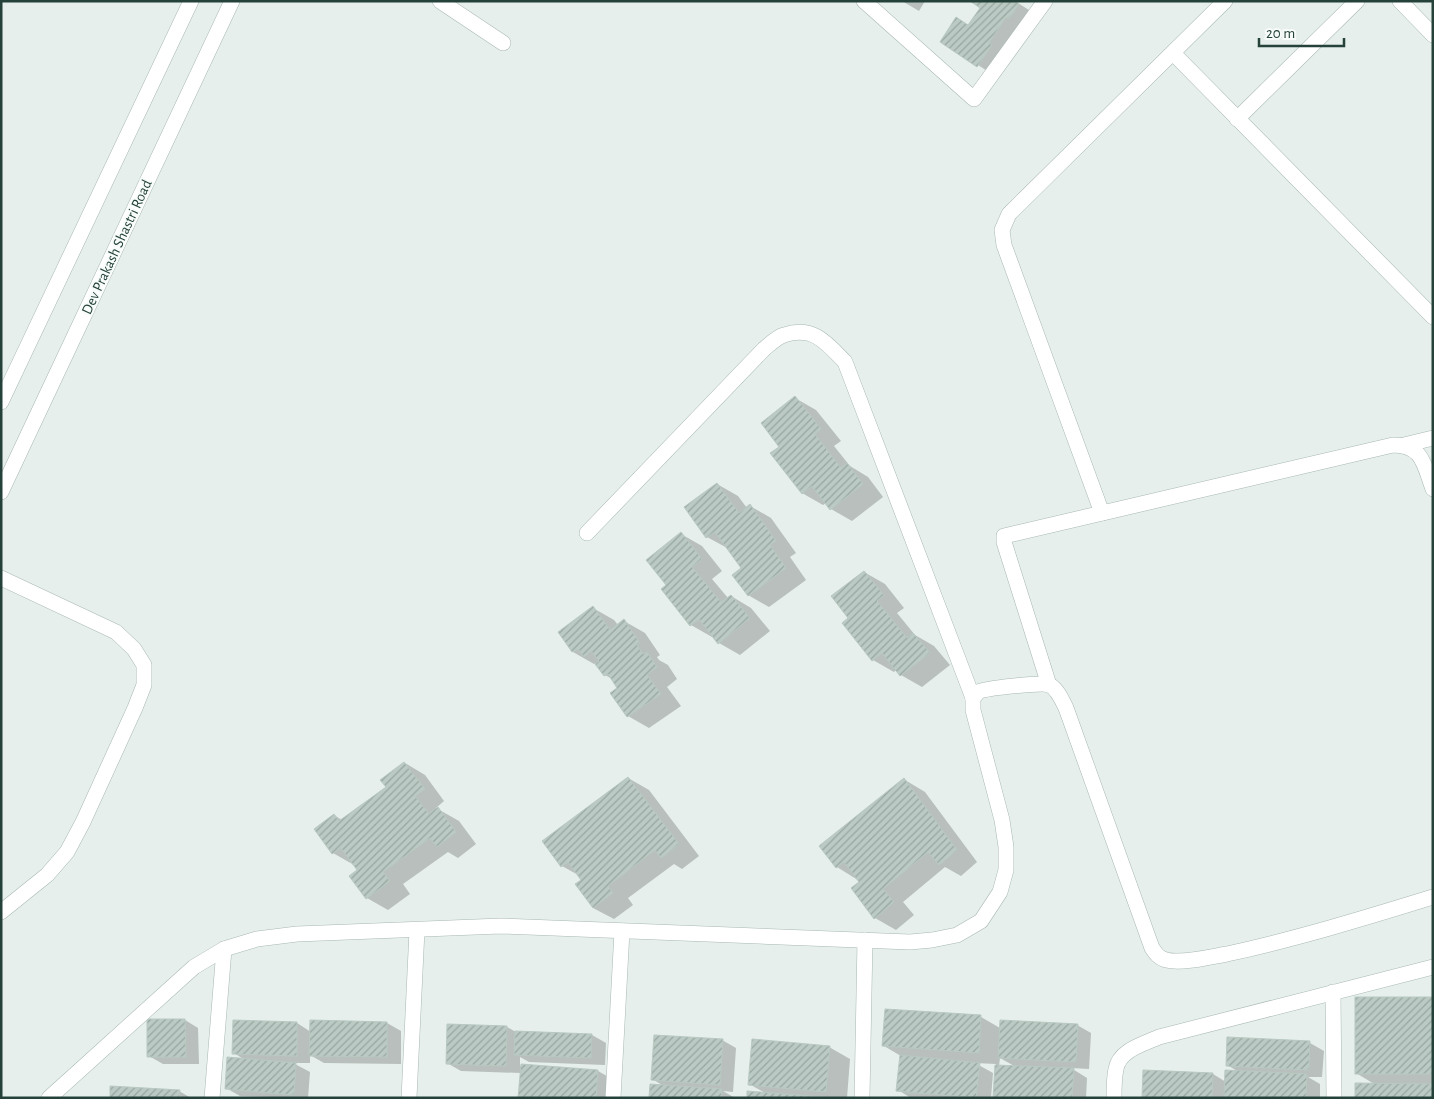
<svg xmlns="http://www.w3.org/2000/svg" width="1434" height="1099" font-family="'Alegreya Sans',sans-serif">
<defs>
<pattern id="building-hatch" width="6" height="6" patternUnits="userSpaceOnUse" patternTransform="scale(1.25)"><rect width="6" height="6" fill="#bbcac4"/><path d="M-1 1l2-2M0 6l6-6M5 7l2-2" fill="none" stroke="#98a6a0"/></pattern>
</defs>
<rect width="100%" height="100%" fill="#e6efeb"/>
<g fill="#0003" fill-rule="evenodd">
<polygon points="902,1 925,1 919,11"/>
<polygon points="1015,1 1032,12 992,74 942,42 957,18 969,26"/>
<polygon points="795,398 816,410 841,441 834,446 850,466 868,477 883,497 852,521 831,509 826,503 823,505 802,493 780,447"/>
<polygon points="717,484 738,496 747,508 750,506 771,518 796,553 790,557 806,580 769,607 748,595 743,569 729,549 707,537"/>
<polygon points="681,534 702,546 722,571 712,579 728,598 731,596 751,608 770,631 740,655 719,643 714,636 712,637 691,625 668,585"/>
<polygon points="864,572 885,584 904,608 897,613 915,635 934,646 950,665 922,687 901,675 896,670 894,672 873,660 850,618"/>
<polygon points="593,608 614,620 618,625 624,621 645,633 660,655 657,657 659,660 668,665 677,679 667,687 681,706 649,728 628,716 612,693 619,688 614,680 605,675 596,663 594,664 573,652 559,632"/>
<polygon points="405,763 425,775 444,801 436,808 459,821 476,844 458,858 448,852 403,884 410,894 388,910 367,898 351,877 359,870 354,865 333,853 334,815 342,820 387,787"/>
<polygon points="628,778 649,790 699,856 682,869 674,864 628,898 633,905 614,919 593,908 583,880 580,876 562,866"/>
<polygon points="905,780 925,792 977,862 961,876 945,867 903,902 914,915 896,930 875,918 861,882 837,867"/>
<polygon points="1433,998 1433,1098 1376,1085 1356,1073"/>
<path d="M886,1010L981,1017L1000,1028L1077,1025L1091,1033L1089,1069L1071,1068L1087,1078L1086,1098H995L996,1064L975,1063L993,1073L991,1098H911L898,1090L901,1056L884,1046ZM1000,1058L1016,1067L999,1066Z"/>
<polygon points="185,1020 198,1028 199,1064 163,1064 149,1056"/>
<polygon points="311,1021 387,1023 401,1031 401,1064 324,1063 310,1055 310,1063 293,1063 310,1072 308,1098 240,1096 226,1088 245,1060 234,1053 297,1023 311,1032"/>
<polygon points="448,1025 507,1027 516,1032 592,1035 606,1043 605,1065 529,1062 520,1057 520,1066 598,1071 612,1079 610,1098 520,1098 521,1073 461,1071 447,1063"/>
<polygon points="1229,1038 1310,1043 1324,1051 1322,1077 1308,1077 1320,1084 1320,1098 1143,1098 1213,1074 1226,1082 1239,1072 1227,1065"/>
<polygon points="722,1040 736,1048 733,1092 723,1091 735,1098 650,1098 664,1086 652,1079"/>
<polygon points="829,1047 850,1059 847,1098 748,1098 767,1094 749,1084"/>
<polygon points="179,1091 191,1098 111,1098"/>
</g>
<g fill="url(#building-hatch)" stroke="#b8c9c2">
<polygon points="970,1 1015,1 1019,4 1009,19 1006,17 989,43 992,45 977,67 940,42 956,17 968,25 980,8"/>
<polygon points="795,396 821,429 815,434 841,468 847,463 863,484 830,510 812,486 802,494 770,453 779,447 761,423"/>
<polygon points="717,483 739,513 750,504 776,541 770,545 786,568 748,596 732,575 741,568 715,532 706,538 684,507"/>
<polygon points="681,532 702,559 692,567 721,602 731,595 750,618 718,644 699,619 690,626 661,589 666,585 646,560"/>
<polygon points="864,571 884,595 877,601 907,638 913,633 930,653 900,676 882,653 872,661 842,623 848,618 831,596"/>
<polygon points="593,606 610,630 624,619 640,643 637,645 643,654 647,652 657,667 647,675 661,694 627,717 610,693 617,688 608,674 604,676 595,664 599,661 591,651 584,657 578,649 572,652 558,632"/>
<polygon points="404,762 425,789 415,796 429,814 438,807 456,832 437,847 430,838 383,872 390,881 366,899 349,876 357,870 341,848 332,854 314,829 334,814 339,821 386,787 380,780"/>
<polygon points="628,777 679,844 661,858 655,850 608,886 613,893 593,908 575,884 581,880 568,862 561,867 542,841"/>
<polygon points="904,778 957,850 939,865 928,852 883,889 894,902 874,919 851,888 859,882 844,862 836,868 819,846"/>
<rect x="1355" y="997" width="78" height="77"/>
<polygon points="885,1009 981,1015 979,1053 882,1046"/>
<polygon points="147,1019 185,1019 186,1057 147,1057"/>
<polygon points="233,1020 297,1022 297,1056 232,1054"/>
<polygon points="310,1020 387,1022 387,1057 309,1056"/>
<polygon points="1000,1020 1078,1024 1076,1062 998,1058"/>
<polygon points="447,1024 507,1026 506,1066 446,1064"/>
<polygon points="515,1031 592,1034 591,1058 514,1055"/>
<polygon points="654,1035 723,1039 720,1085 651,1080"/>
<polygon points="1227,1037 1310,1041 1309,1070 1226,1066"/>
<polygon points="752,1039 830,1046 826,1092 748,1085"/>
<polygon points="900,1055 980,1063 976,1098 896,1091"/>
<polygon points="227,1057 296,1063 294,1095 225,1089"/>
<polygon points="521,1064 598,1070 596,1098 518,1098"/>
<polygon points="995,1065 1074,1068 1072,1098 993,1098"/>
<polygon points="1143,1070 1213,1073 1212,1098 1142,1098"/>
<polygon points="1225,1070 1307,1074 1306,1098 1224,1098"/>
<polygon points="1355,1083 1433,1084 1433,1098 1355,1098"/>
<polygon points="650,1084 722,1089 721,1098 649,1098"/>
<polygon points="110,1086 180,1090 179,1098 110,1098"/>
<polygon points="747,1091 822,1097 822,1098 747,1098"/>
</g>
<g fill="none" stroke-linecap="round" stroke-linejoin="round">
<defs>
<g id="minor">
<polyline points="440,1 503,43"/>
<polyline points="864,1 974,99 1045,1"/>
<polyline points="1400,1 1433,35"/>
<polyline points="1173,53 1433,317"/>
<polyline points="1237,119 1357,1"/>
<polyline points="1,402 191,1"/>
<polyline points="1404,445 1433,438"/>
<polyline points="1,492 232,1"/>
<polyline points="1102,513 1004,245 1002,230 1009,214 1225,1"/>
<path d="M587,533L764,349C770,344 777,337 784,335C813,325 827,343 845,362L973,698"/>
<polyline points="1,578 116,632 134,649 144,665 144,685 135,708 83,822 67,852 47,875 1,912"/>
<path d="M1049,685L1004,542V536L1393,445C1423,445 1424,465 1433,489"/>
<polyline points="1333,992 1334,1098"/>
<path d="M49,1098L194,967L224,949L257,939L297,934L501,926L910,942L932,940L957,935L981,921L1000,892L1006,870V847L1002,820L973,710V698C973,698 978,693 978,692C985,688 1043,682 1050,685C1058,690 1062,700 1066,708L1152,948C1156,954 1159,958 1166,960C1182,964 1210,957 1227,954C1296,939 1365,918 1433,897"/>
<polyline points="212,1098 224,949"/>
<polyline points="409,1098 417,930"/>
<polyline points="613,1098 622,931"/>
<polyline points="862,1098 865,940"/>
<path d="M1114,1098C1114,1089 1114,1078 1116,1069C1119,1050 1144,1044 1159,1037L1433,967"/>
</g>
</defs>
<use href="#minor" stroke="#a8b8b2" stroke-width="16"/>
<use href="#minor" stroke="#fff" stroke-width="15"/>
</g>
<g text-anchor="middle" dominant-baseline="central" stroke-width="4" stroke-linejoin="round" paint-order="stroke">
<g font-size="15" fill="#24423a" stroke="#f7fbf9">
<text transform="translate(117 247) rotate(-65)">Dev Prakash Shastri Road</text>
</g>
</g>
<rect width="1434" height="1099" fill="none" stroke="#24423a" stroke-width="5"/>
<path d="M1259 38v8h85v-8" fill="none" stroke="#24423a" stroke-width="2.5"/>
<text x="1266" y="38" font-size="15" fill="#24423a" stroke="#f7fbf9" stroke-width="4" paint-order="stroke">20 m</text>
</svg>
